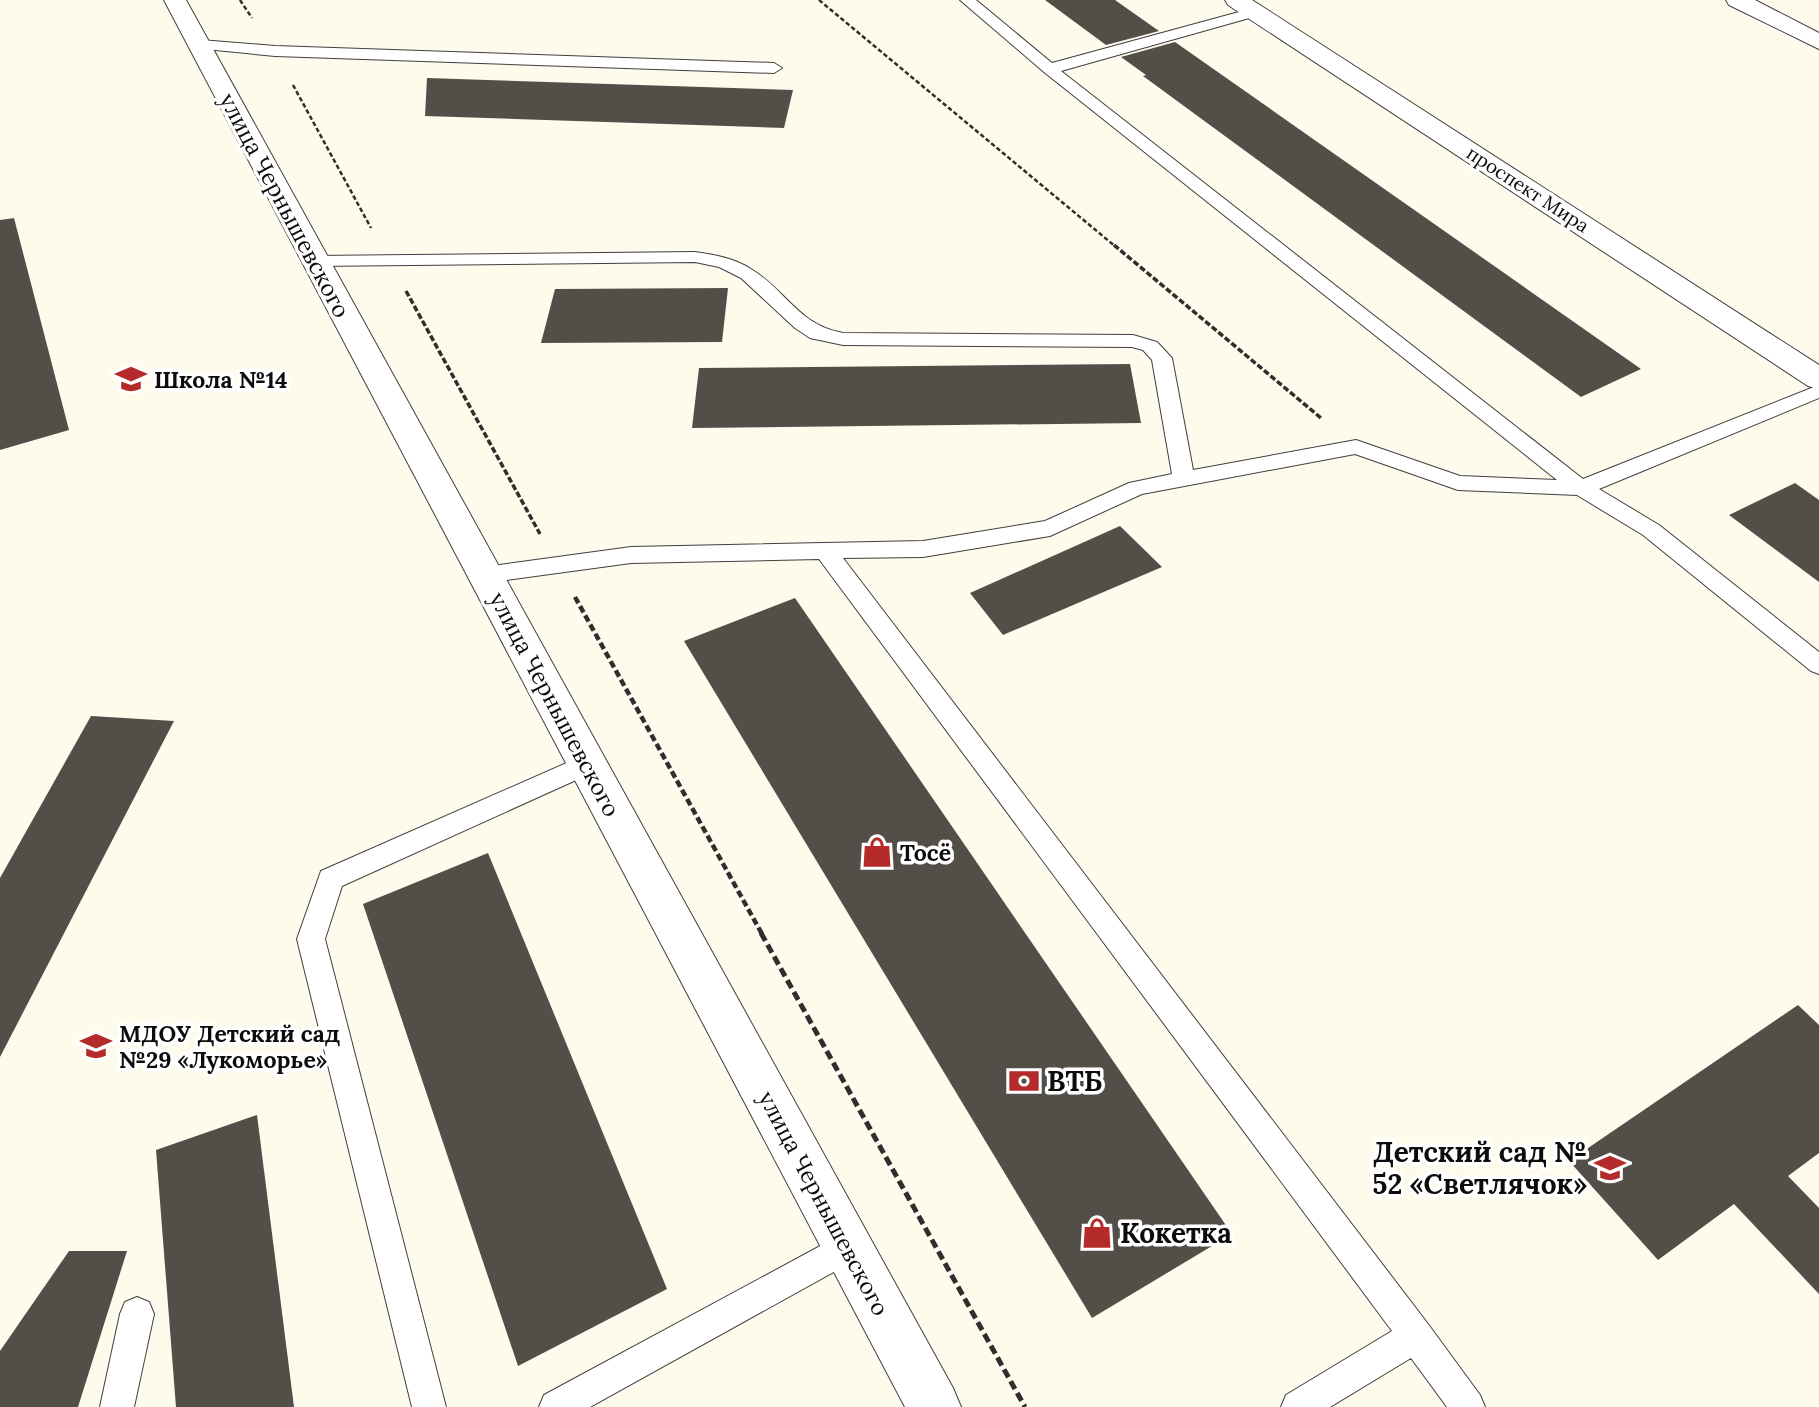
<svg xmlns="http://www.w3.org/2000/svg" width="1819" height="1407" font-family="Lora,serif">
<rect width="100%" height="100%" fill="#fefbec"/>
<g fill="#544e49">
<polygon points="1045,0 1115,0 1159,31 1106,45"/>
<polygon points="1175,42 1641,369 1581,397 1143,76 1146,75 1121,57"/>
<polygon points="427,78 793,90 784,128 425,116"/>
<polygon points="14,218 69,430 0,450 0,220"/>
<polygon points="728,288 722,342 541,343 555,289"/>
<polygon points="1130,364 1141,423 692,428 699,368"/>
<polygon points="1795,483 1819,500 1819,582 1729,515"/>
<polygon points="1120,526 1162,567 1003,635 970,593"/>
<polygon points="795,598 1232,1234 1092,1318 684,641"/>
<polygon points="91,716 174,721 0,1057 0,878"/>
<polygon points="488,853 667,1289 518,1366 363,904"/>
<polygon points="1798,1005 1819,1025 1819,1153 1788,1176 1819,1208 1819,1294 1734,1204 1658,1260 1569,1161"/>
<polygon points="257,1115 294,1407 176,1407 156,1150"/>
<polygon points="69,1251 127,1251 78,1407 0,1407 0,1351"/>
</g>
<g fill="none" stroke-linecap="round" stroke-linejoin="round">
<defs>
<g id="lane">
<path d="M960,0H976L1052,63L1250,9H1260L1262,12L1260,15L1061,71L1583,479L1819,385V398L1599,489L1659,525L1819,652V674L1811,671L1643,535L1577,495L1458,490L1355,454L1142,494L1050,536L923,557L843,558L1428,1324L1480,1395L1485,1407H1447L1411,1358L1330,1407H1281L1286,1395L1392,1331L819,559L631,563L485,583L477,581L474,575L477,569L485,567L631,547L923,541L1045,521L1129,483L1172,474L1152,360L1143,350L1132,347L843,345L810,338L795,328L741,278L719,267L695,262L314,266L305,261L314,256L695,252C715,255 734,258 751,269C787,291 798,325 843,333L1133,335L1157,342L1172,358L1193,470L1356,440L1460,476L1557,480L1044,72Z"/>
<polygon points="200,40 275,46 774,63 782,68 774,73 275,56 195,48 192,45 195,42"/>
<polygon points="587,754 596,757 600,764 596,771 342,886 325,939 446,1407 412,1407 297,939 321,871"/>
<polygon points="848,1231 859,1236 864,1247 859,1258 590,1407 539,1407 544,1395"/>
<polygon points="137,1297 149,1302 154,1314 134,1407 100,1407 120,1314 125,1302"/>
</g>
<g id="street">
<polygon points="164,0 186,0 953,1388 961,1407 905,1407"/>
<polygon points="1225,0 1252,0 1819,365 1819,389 1808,386 1228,5"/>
<polygon points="1726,0 1755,0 1819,33 1819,49 1729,5"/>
</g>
</defs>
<use href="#lane" stroke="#3f3f3f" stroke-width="2"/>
<use href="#street" stroke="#3f3f3f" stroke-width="2"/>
<g stroke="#2e2e2e" stroke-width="2.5" stroke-dasharray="4.5 2.5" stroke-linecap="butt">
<polyline points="240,0 252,18"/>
<polyline points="819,0 1116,247"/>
<polyline points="293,85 371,228"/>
</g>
<g stroke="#2e2e2e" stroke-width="3.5" stroke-dasharray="6 2.5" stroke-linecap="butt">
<polyline points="1114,245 1321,418"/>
<polyline points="406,291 540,534"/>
</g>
<polyline stroke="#2e2e2e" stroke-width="4.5" stroke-dasharray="7 3.5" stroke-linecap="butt" points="575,597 762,934"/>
<polyline stroke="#2e2e2e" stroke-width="5" stroke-dasharray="9 4.5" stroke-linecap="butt" points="761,933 1025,1407"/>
<use href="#lane" fill="#fff" fill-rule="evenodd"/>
<use href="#street" fill="#fff" fill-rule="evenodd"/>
</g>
<defs>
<symbol id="school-bare" viewBox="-9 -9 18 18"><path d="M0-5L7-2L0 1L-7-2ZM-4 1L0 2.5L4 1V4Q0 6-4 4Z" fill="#b52b2b" stroke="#fff" stroke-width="2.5" paint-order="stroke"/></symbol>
<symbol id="shop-bare" viewBox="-9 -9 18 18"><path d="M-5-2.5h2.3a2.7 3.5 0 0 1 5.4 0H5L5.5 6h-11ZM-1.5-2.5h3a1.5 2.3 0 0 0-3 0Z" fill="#b52b2b" stroke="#fff" stroke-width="2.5" paint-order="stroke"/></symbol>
<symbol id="bank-bare" viewBox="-9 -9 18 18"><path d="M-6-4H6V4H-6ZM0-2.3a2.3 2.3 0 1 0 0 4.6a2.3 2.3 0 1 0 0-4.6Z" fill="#b52b2b" stroke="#fff" stroke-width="2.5" paint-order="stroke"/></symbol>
</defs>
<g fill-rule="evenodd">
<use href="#school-bare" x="109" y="357" width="44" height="44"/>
<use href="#shop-bare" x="855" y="830" width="44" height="44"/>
<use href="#school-bare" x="74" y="1024" width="44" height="44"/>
<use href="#bank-bare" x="1002" y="1059" width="44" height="44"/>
<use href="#school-bare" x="1588" y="1146" width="44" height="44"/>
<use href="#shop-bare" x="1075" y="1211" width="44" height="44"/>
</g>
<g text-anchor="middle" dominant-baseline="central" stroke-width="7" stroke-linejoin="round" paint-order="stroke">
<g font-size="19" fill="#0c0c0c" stroke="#fff">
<text transform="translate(1528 189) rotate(33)">проспект Мира</text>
</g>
<g font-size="23" fill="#0c0c0c" stroke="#fff">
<text transform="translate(285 205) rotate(62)">улица Чернышевского</text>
<text transform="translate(555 704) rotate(62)">улица Чернышевского</text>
<text transform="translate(824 1203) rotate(62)">улица Чернышевского</text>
</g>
<g font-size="23" font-weight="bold" fill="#0c0c0c" stroke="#fff" text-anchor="start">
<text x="154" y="379">Школа №14</text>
<text x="900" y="852">Тосё</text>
<text x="119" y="1033">МДОУ Детский сад<tspan x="119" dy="26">№29 «Лукоморье»</tspan></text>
</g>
<g font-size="28" font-weight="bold" fill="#0c0c0c" stroke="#fff" text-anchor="start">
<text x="1047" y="1081">ВТБ</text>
<text x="1587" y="1152" text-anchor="end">Детский сад №<tspan x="1587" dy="32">52 «Светлячок»</tspan></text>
<text x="1120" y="1233">Кокетка</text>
</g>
</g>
</svg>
